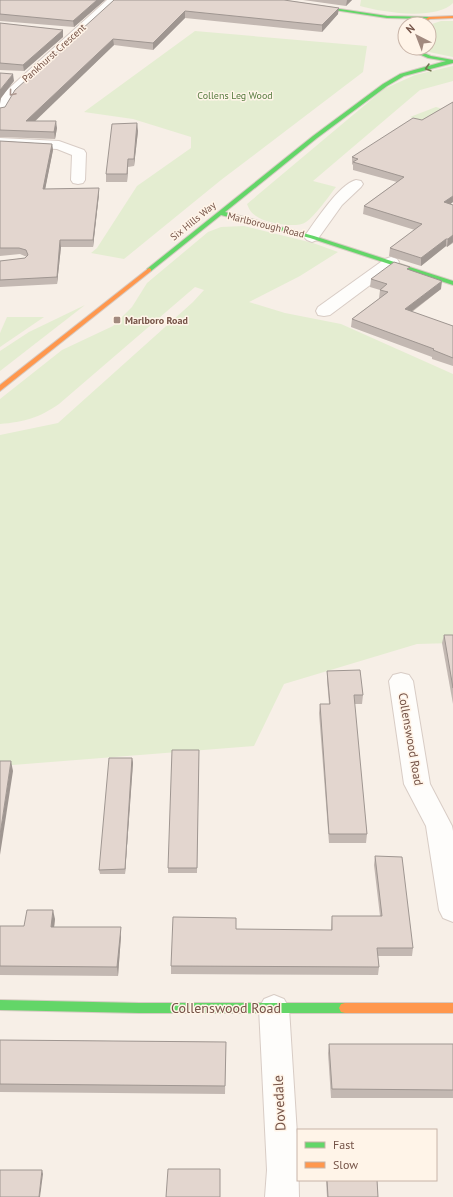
<svg xmlns="http://www.w3.org/2000/svg" width="453" height="1197" font-family="'PT Sans',sans-serif">
<rect width="100%" height="100%" fill="#f7efe7"/>
<g fill="#e4edd1">
<path d="M361,0H453V3C436,21 381,12 360,6Z"/>
<polygon points="441,21 453,21 453,57 429,52 425,48 429,48 429,25"/>
<polygon points="195,31 367,46 363,72 221,180 124,259 91,253 97,248 137,186 191,148 191,137 133,119 84,112"/>
<path d="M453,66V81L420,90L313,181L336,187C329,196 315,216 306,222C296,229 265,223 256,216C251,213 249,209 247,204L384,89L415,75Z"/>
<polygon points="436,107 453,112 453,129 410,117"/>
<path d="M244,226L313,243L338,252L300,276L249,302L285,313L341,324L453,374V643L417,644L284,684L254,746L0,766V435L58,423L193,302L204,290L195,287L59,404C39,418 24,422 0,424V399L62,350L113,326L132,307L147,283L208,232L221,227Z"/>
<polygon points="85,305 0,371 0,351 29,332"/>
<polygon points="7,317 44,317 0,347 0,333"/>
</g>
<g fill="none" stroke-linecap="round" stroke-linejoin="round">
<defs>
<g id="street">
<polygon points="107,0 119,0 31,80 15,96 5,113 0,114 0,100 6,91"/>
<polygon points="0,138 59,141 84,150 86,153 85,180 83,183 78,184 73,183 71,180 72,155 57,149 0,146"/>
<path d="M356,180L361,181L363,184L361,187L342,205L317,240L312,242L307,240L304,237C315,222 339,184 356,180Z"/>
<polygon points="391,257 397,259 399,262 397,265 330,315 324,316 318,315 316,311 318,307 385,259"/>
<polygon points="401,673 409,675 413,681 430,784 452,826 453,831 453,922 443,918 439,910 426,826 404,784 389,681 393,675"/>
<polygon points="274,995 284,999 289,1008 298,1150 299,1197 265,1197 267,1170 259,1008 264,999"/>
</g>
<g id="fast">
<polygon points="268,0 279,0 387,16 429,17 431,18 429,19 387,18"/>
<polygon points="414,49 431,56 453,60 453,63 404,76 387,86 317,138 225,212 314,236 453,281 453,285 310,238 221,215 151,271 147,271 147,269 313,136 383,84 400,74 446,61 428,58 412,51 412,50"/>
<polygon points="0,1000 139,1003 345,1003 349,1004 351,1008 349,1012 345,1013 139,1013 0,1010"/>
</g>
<g id="slow">
<polygon points="453,16 453,18 430,19 421,24 416,24 429,17"/>
<polygon points="149,268 151,269 151,271 0,391 0,385"/>
<polygon points="345,1003 453,1003 453,1013 345,1013 341,1012 339,1008 341,1004"/>
</g>
</defs>
<use href="#street" stroke="#d8ccc5" stroke-width="2"/>
<use href="#fast" stroke="#d7cbc3" stroke-width="2"/>
<use href="#slow" stroke="#d7cbc3" stroke-width="2"/>
<use href="#street" fill="#fefdfb" fill-rule="evenodd"/>
<use href="#fast" fill="#63d668" fill-rule="evenodd"/>
<use href="#slow" fill="#ff974d" fill-rule="evenodd"/>
</g>
<g fill="#c3b8b2">
<polygon points="0,0 105,0 74,27 0,21"/>
<polygon points="114,0 338,14 322,32 185,18 153,50 114,45 34,121 57,128 55,139 0,137 0,108 5,107"/>
<polygon points="303,0 352,0 346,6"/>
<polygon points="0,23 63,30 63,37 24,71 0,70"/>
<polygon points="453,102 453,202 450,204 453,205 453,243 447,247 446,246 421,266 389,256 390,248 415,230 363,214 364,206 397,182 353,170 353,165 352,164 352,157 422,120"/>
<polygon points="138,131 134,166 128,167 127,182 106,182 106,174"/>
<polygon points="0,141 52,144 53,150 45,189 99,194 93,247 61,247 57,284 0,287 0,261 25,258 27,257 20,254 0,256"/>
<polygon points="409,270 441,289 412,312 453,326 453,366 432,359 432,357 351,327 352,319 380,298 379,298 380,290 370,287 371,279"/>
<polygon points="444,635 453,635 453,704 442,643"/>
<polygon points="327,671 363,695 362,704 354,704 367,834 366,843 329,843 319,713 320,704 329,704 327,680"/>
<polygon points="199,750 197,873 168,873 168,868"/>
<polygon points="132,758 133,763 125,874 100,874 99,870"/>
<polygon points="375,856 413,948 412,956 378,956 379,967 378,975 171,974 171,966 331,930 332,916 380,916 374,865"/>
<polygon points="55,919 54,927 121,936 118,976 0,975 0,926 24,926"/>
<polygon points="0,1040 226,1042 225,1094 0,1092"/>
<polygon points="329,1044 453,1044 453,1098 331,1098 328,1053"/>
<polygon points="326,1180 377,1180 378,1197 327,1197"/>
</g>
<g fill="#9f9691">
<polygon points="97,0 105,0 74,27 73,21"/>
<polygon points="347,0 352,0 346,6"/>
<polygon points="339,8 338,14 322,32 322,25"/>
<polygon points="185,11 185,18 153,50 153,43"/>
<polygon points="63,30 63,37 24,71 23,65"/>
<polygon points="113,39 114,45 27,129 26,121"/>
<polygon points="13,74 14,81 1,98 0,104 0,90"/>
<polygon points="56,121 57,128 55,139 54,132"/>
<polygon points="137,123 138,131 134,166 134,159"/>
<polygon points="52,144 53,150 44,195 43,189"/>
<polygon points="128,159 128,167 127,182 127,174"/>
<polygon points="99,188 99,194 93,247 93,240"/>
<polygon points="453,196 453,202 443,210 444,202"/>
<polygon points="453,235 453,242 447,247 448,239"/>
<polygon points="446,239 446,246 421,266 421,258"/>
<polygon points="60,240 61,247 57,284 57,277"/>
<polygon points="442,281 441,289 404,317 405,309"/>
<polygon points="132,758 133,763 125,874 125,869"/>
<polygon points="11,761 13,771 0,855 0,835"/>
<polygon points="53,910 55,919 53,936 51,927"/>
<polygon points="121,927 121,936 118,976 117,967"/>
<polygon points="42,1170 43,1174 40,1197 39,1197"/>
</g>
<g fill="#e3d6cf" stroke="#9f9691">
<polygon points="0,0 97,0 73,21 0,14"/>
<polygon points="114,0 284,0 339,8 322,25 185,11 153,43 113,39 26,121 56,121 54,132 0,130 0,108 5,107 15,90"/>
<polygon points="0,23 63,30 23,65 0,63"/>
<polygon points="0,73 13,74 0,90"/>
<polygon points="453,102 453,196 444,202 453,205 453,235 448,239 446,239 421,258 390,248 422,224 364,206 404,177 353,162 358,159 352,157 413,118 422,120"/>
<polygon points="137,123 134,159 128,159 127,174 106,174 112,124"/>
<polygon points="0,141 52,144 43,189 99,188 93,240 60,240 57,277 0,280 0,261 25,258 28,255 26,250 19,248 0,248"/>
<polygon points="394,262 410,267 407,269 442,281 405,309 453,326 453,358 433,350 434,349 352,319 388,292 380,290 387,284 371,279"/>
<polygon points="444,635 453,635 453,688"/>
<polygon points="360,670 363,695 354,695 367,834 329,834 320,704 330,704 327,671"/>
<polygon points="172,750 199,750 197,868 168,868"/>
<polygon points="109,758 132,758 125,869 99,870"/>
<polygon points="0,761 11,761 0,835"/>
<polygon points="375,856 402,857 413,948 377,948 379,967 171,966 173,917 236,918 236,929 332,930 332,916 382,916"/>
<polygon points="27,910 53,910 51,927 121,927 117,967 0,966 0,926 24,926"/>
<polygon points="0,1040 226,1042 225,1086 0,1084"/>
<polygon points="329,1044 453,1044 453,1090 332,1089"/>
<polygon points="168,1169 220,1169 220,1197 166,1197"/>
<polygon points="0,1170 42,1170 39,1197 0,1197"/>
<polygon points="327,1180 377,1180 378,1197 328,1197"/>
</g>
<defs><path id="oneway-chevron" d="M-2-3.5L2.5 0L-2 3.5" fill="none" stroke-width="1.6" stroke-linecap="round" stroke-linejoin="round"/></defs>
<use stroke="#70744f" href="#oneway-chevron" transform="translate(428 68) rotate(164)"/>
<use stroke="#ac978f" href="#oneway-chevron" transform="translate(12 93) rotate(130)"/>
<rect fill="#a28a7f" stroke="#fff4e8" stroke-width="1.5" x="113" y="316" width="8" height="8" rx="2"/>
<g text-anchor="middle" dominant-baseline="central" stroke-width="3" stroke-linejoin="round" paint-order="stroke">
<g font-size="10" fill="#755347" stroke="#fff4e8">
<text transform="translate(54 53) rotate(-42)">Pankhurst Crescent</text>
<text transform="translate(193 221) rotate(-39)">Six Hills Way</text>
<text transform="translate(266 225) rotate(14)">Marlborough Road</text>
</g>
<g font-size="10" fill="#567b3f" stroke="#fff4e8">
<text x="235" y="95">Collens Leg Wood</text>
</g>
<g font-size="10" font-weight="bold" fill="#755347" stroke="#fff4e8" text-anchor="start">
<text x="125" y="320">Marlboro Road</text>
</g>
<g font-size="12" fill="#755347" stroke="#fff4e8">
<text transform="translate(411 739) rotate(80)">Collenswood Road</text>
</g>
<g font-size="14" fill="#755347" stroke="#fff4e8">
<text x="226" y="1008">Collenswood Road</text>
<text transform="translate(279 1103) rotate(-93)">Dovedale</text>
</g>
</g>
<rect x="297" y="1129" width="140" height="52" fill="#fff4e8" stroke="#c8b4a8"/>
<rect x="305" y="1142" width="20" height="6" fill="#63d668" stroke="#c8b4a8"/>
<text x="333" y="1149" font-size="12" fill="#755347">Fast</text>
<rect x="305" y="1162" width="20" height="6" fill="#ff974d" stroke="#c8b4a8"/>
<text x="333" y="1169" font-size="12" fill="#755347">Slow</text>
<g transform="translate(417 36) rotate(318)"><circle r="19" fill="#fff4e8" stroke="#c8b4a8"/>
<path d="M0-3L7 15L0 10L-7 15Z" fill="#a28a7f"/>
<text y="-6" font-size="11" font-weight="bold" text-anchor="middle" fill="#755347">N</text>
</g>
</svg>
